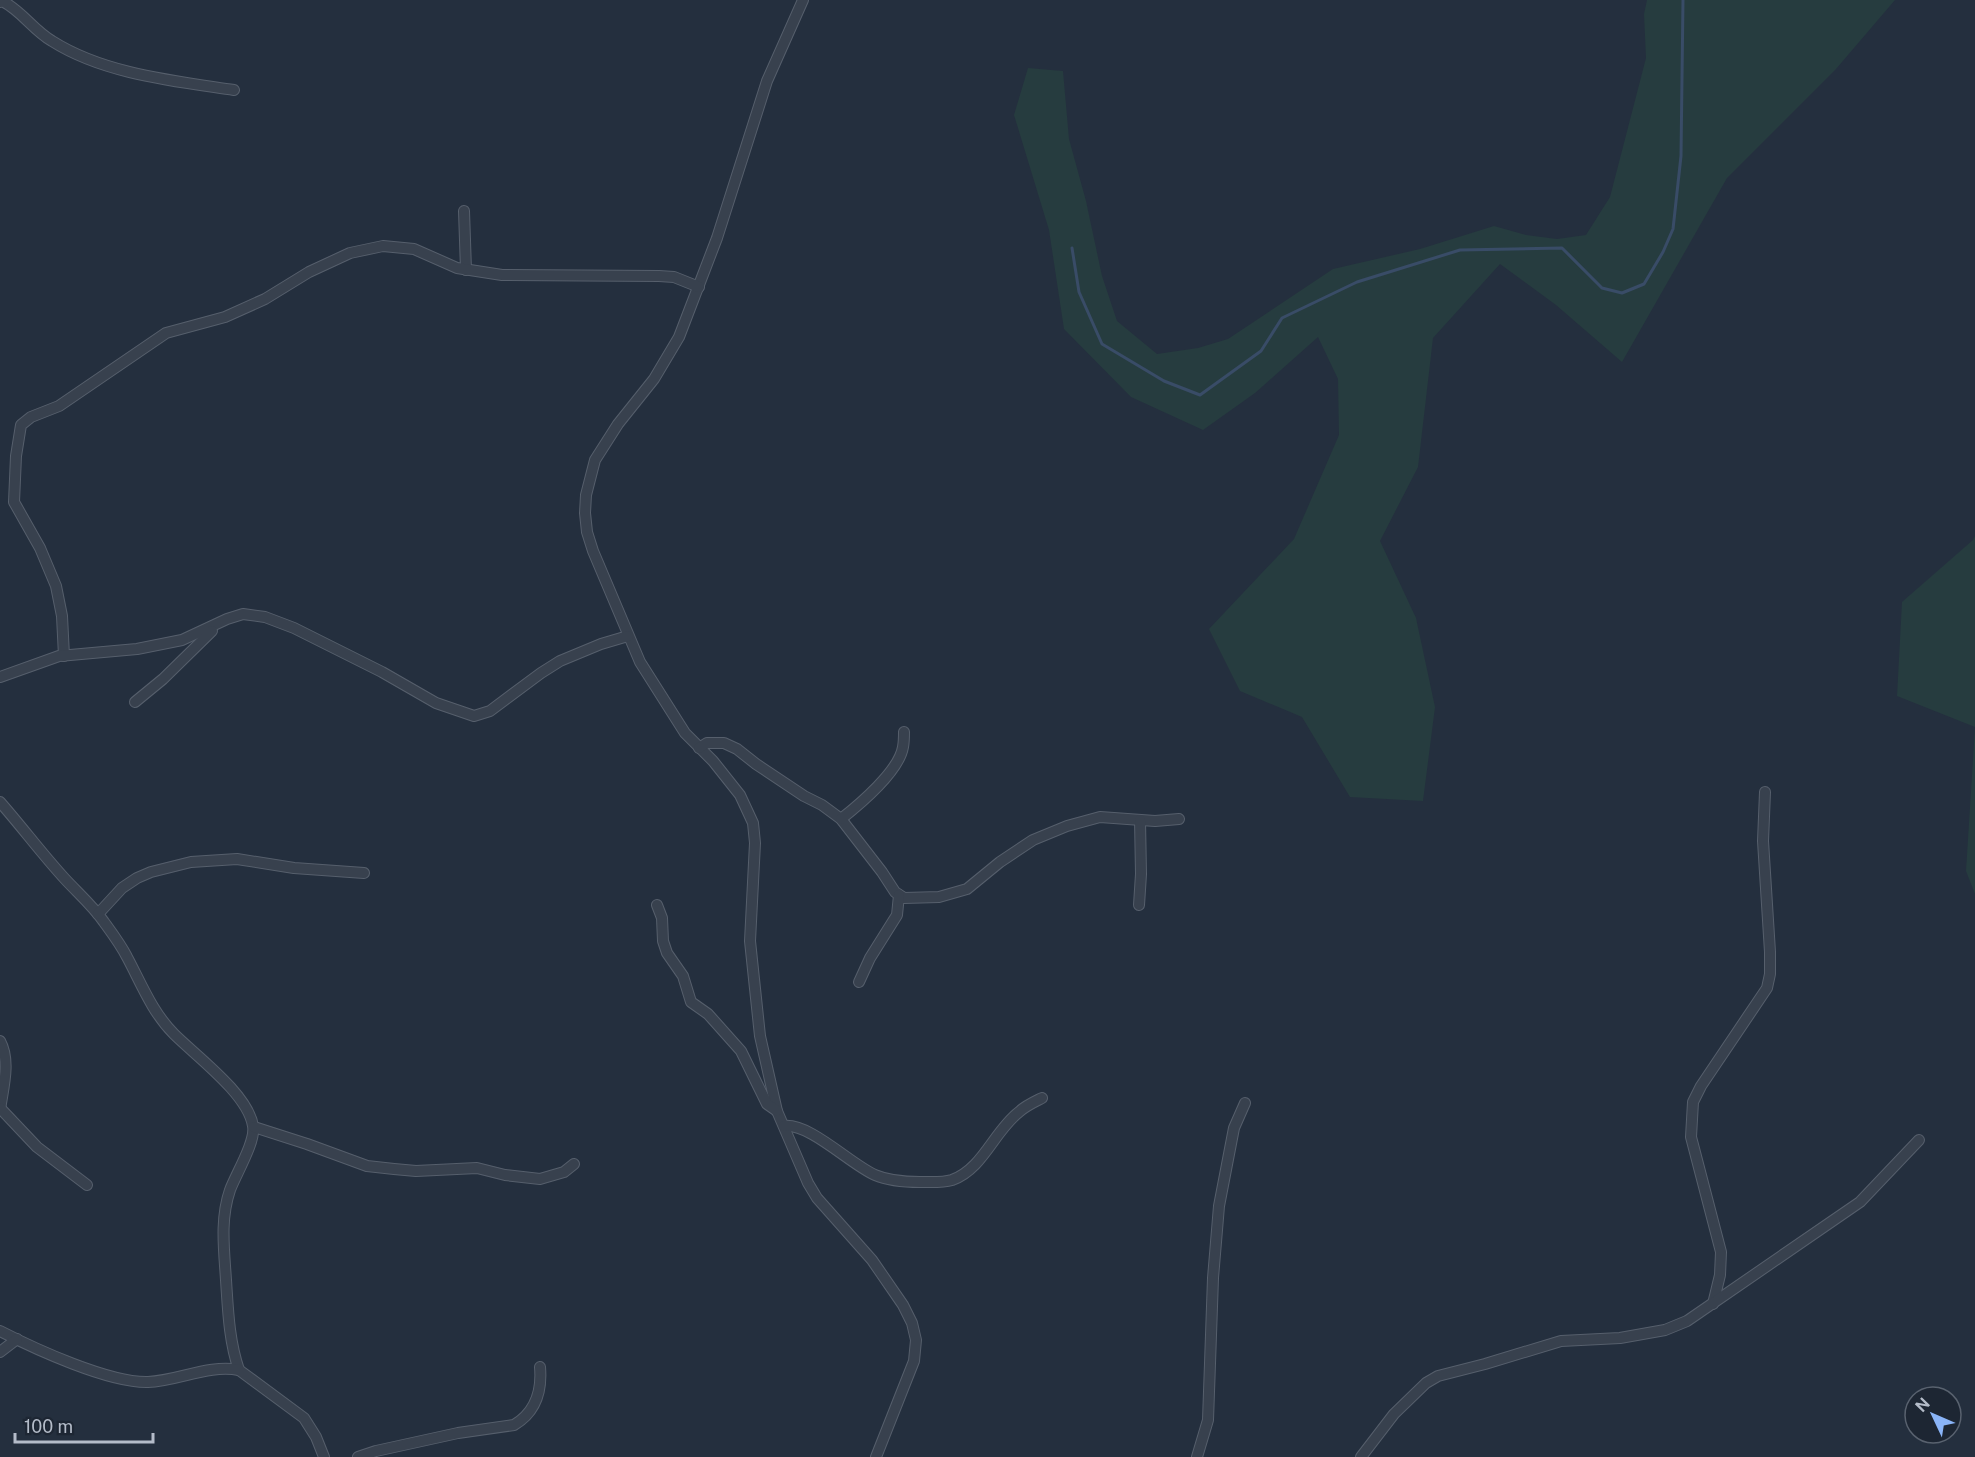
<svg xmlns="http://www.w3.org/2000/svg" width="1975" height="1457" font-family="'Public Sans',sans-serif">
<rect width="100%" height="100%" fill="#242f3e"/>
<g fill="#263c3f">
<polygon points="1647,0 1895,0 1836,69 1727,178 1622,362 1556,305 1500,264 1433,338 1418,467 1380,541 1416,618 1435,707 1423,801 1350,797 1302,717 1240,691 1209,629 1294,539 1339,435 1338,379 1318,337 1255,393 1203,430 1131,397 1064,329 1049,230 1014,115 1028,68 1063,71 1069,139 1086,201 1102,276 1117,321 1157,354 1198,348 1228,339 1333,269 1420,249 1494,226 1526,235 1557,239 1586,235 1610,197 1646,58 1644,14"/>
<polygon points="1975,536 1975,894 1966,871 1975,727 1897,696 1902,602 1973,540"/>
</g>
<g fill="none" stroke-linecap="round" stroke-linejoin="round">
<polyline stroke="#394c67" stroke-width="3" points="1072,248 1079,292 1102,344 1164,381 1200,395 1261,351 1282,318 1357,282 1460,250 1562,248 1602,288 1622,293 1644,284 1663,252 1673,229 1681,156 1683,0"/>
<defs>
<g id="minor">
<polyline points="803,0 767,81 717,238 679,337 654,379 618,424 595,460 586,495 585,513 587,532 593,551 640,662 685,733 713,761 740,795 753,823 755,843 750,941 760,1036 777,1111 808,1183 817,1198 872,1260 903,1305 912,1323 916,1340 914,1361 876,1457"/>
<path d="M0,2L2,1C21,10 33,30 52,41C104,74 174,81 234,90"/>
<polyline points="464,211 466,270"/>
<polyline points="64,656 62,616 56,586 40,548 14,502 16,456 21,425 31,417 59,406 166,333 225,317 265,299 309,272 350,253 383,246 414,249 457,268 502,275 659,276 674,277 699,287"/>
<polyline points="0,677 59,656 137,649 182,640 227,619 243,614 265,617 294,628 382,672 436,703 474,716 490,711 541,673 560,661 601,644 628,636"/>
<polyline points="135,702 163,679 212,631"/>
<polyline points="699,748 707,743 724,743 737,749 756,764 804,796 822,805 841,819 882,872 895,892 904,898 939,897 967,889 1000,862 1033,840 1067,826 1100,817 1155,821 1179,819"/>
<path d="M0,802C22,827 42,854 65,879C78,893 93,906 104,922C112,933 121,945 127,957C141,983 152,1012 174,1034C196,1056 248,1094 253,1126C256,1141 236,1174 230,1190C220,1219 224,1249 226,1280C228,1310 229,1341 239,1370"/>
<path d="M841,819C860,804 899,771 903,747C904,742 904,737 904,732"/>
<polyline points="657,905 662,918 663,941 667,953 683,976 691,1002 708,1014 741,1051 767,1104 777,1111"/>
<polyline points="1139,905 1141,874 1140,820"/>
<polyline points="98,914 122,888 137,878 151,872 191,862 237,859 294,868 364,873"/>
<polyline points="859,982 870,958 897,915 899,895"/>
<path d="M0,1041C11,1061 3,1088 0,1110"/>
<polyline points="0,1108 37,1147 87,1185"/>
<path d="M784,1126C810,1123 850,1164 875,1175C889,1181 905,1182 920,1182C930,1182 942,1183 952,1180C983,1169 994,1131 1019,1112C1025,1106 1034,1102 1042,1098"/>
<polyline points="254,1127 307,1144 367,1166 394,1169 416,1171 477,1168 505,1175 540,1179 564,1172 574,1164"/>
<polyline points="1713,1304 1720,1275 1721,1252 1691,1137 1693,1102 1701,1086 1767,988 1770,974 1770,952 1763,841 1765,792"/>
<path d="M0,1331C35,1349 109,1383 148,1382C178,1381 209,1364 239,1370L304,1418L316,1437L324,1457"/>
<polyline points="0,1352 17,1339"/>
<path d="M358,1457L376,1451L458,1433L514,1425C536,1412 542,1390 540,1367"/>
<polyline points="1197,1457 1208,1420 1213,1278 1219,1206 1234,1128 1245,1103"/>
<polyline points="1361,1457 1394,1414 1426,1383 1438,1376 1485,1364 1561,1341 1620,1338 1665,1330 1687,1321 1860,1202 1919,1140"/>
</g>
</defs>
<use href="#minor" stroke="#565f6c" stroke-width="12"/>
<use href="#minor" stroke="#38414e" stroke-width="10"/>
</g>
<g transform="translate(1933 1415) rotate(314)"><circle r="28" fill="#1d2633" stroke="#59626f" stroke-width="1.5"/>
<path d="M0-4.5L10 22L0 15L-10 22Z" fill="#8ab4f8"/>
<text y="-9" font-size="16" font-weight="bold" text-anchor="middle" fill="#b4bcc9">N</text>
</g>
<path d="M15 1433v9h138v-9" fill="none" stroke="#b4bcc9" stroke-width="3"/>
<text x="24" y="1433" font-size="18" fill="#b4bcc9" stroke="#1d2633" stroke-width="4.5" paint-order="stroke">100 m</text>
</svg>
